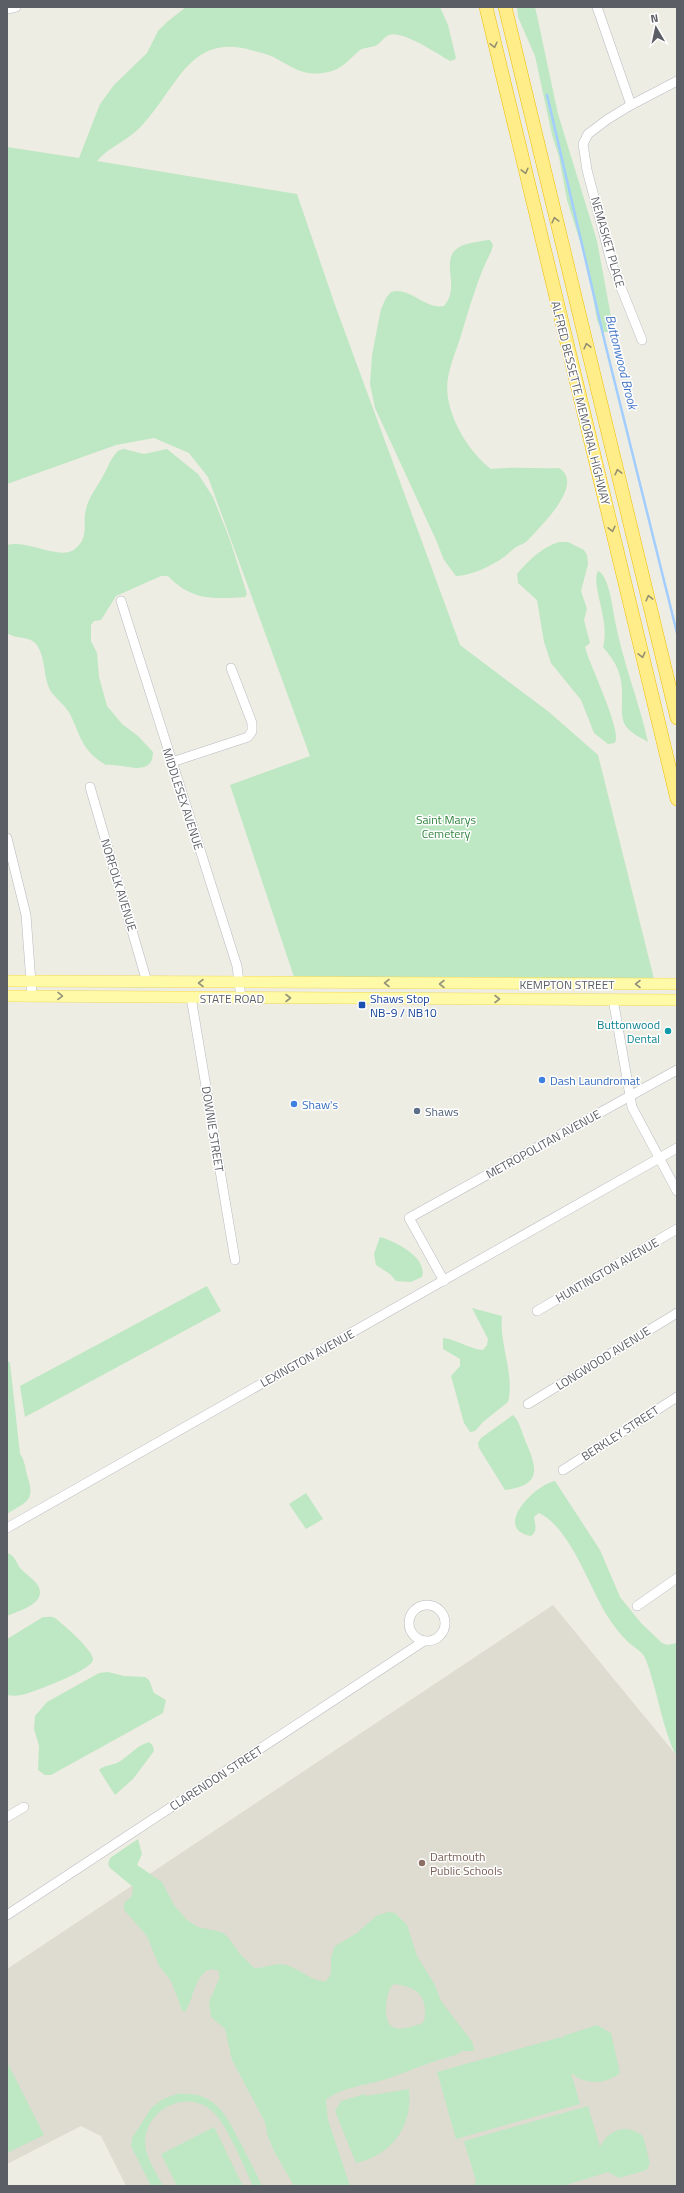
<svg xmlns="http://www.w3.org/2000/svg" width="684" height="2193" font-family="'Titillium Web',sans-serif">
<rect width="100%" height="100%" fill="#eeede3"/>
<polygon fill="#dedcd1" points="553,1605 677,1756 677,2186 126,2186 101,2136 81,2126 7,2164 7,1969"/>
<g fill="#bee7c3" fill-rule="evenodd">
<path d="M186,7H440L448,25L456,58L454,60L450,61C437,54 403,30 389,35C384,37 380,44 375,46C370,48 365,47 360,50C350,58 342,70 328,72C304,77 296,69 277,59C271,55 262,53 254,51C191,31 178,86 144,123C129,141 111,145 97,161L297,194L335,305L460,645L549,712L598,755L654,979L294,977L230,785L310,756L208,477L189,453L154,438L116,445L7,484V147L79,158L100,104L114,85L147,53L158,31L167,22Z"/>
<polygon points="517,7 535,7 536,11 558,114 597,241 612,322 611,332 602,332 597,320 588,267 567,200 559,157 552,135 535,56 518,17"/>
<path d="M490,240L493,245L491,252C479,274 469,309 462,332C458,346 452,359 449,373C440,406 466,450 491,469C513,466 536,469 559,468C586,484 538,529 527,541C524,544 519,545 516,547C512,550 508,554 504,557C491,566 471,576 456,576L444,560L436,540L375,408L370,384L372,355L381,309L386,298L391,292C410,286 425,310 444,306C464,284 431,251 471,243C478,242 484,240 490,240Z"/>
<path d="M124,449L144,454L167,449L198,474L213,497L230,540L247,594L245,597C214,599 192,601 168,576H161L116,596L101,620L94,621L91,625V641L97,653L99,677L107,706L122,724L138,736L153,752C153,779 122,763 106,765C82,751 81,737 70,714C65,705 55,698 50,690C43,676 46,659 37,645C29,635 17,640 7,633V545C27,539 60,561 75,549C90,537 82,524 86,509C89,496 98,486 104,474C108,467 110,460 116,453C118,450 120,450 124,449Z"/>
<path d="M559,542H568L584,550L587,555L588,564L581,591L587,609L584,620L590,643L585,647C589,664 623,732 615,743L608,744L594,733L581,700L551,663L544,642L537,600L518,583L517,574C529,560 542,547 559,542Z"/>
<path d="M598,571C609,575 613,610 615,621C623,663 639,701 648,742C640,737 628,732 624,723C621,715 622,706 622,698C623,676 617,663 603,647C611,622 590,584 598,571Z"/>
<path d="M380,1237C394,1241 428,1257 422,1277L411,1282L396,1281L390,1274L376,1265L374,1254Z"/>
<polygon points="207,1286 221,1311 25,1417 20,1386"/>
<path d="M472,1308L502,1316C499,1345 515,1374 508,1402L483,1422L475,1431L470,1432L464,1423L451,1376L460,1366V1359L443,1349V1338C457,1339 468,1349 483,1350L487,1345L488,1339Z"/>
<path d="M7,1360L10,1363L20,1454C25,1461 25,1467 27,1475C36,1501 27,1501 7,1514Z"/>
<path d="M513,1415C519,1420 522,1433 525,1440C537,1468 543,1485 505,1490L479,1448L478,1443L481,1438Z"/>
<path d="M555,1481L600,1550L620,1597L641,1623L662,1643L667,1645L677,1643V1758C661,1725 658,1692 646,1660C642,1650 634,1648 627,1641C621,1635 615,1627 610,1620C589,1589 572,1529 539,1513L534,1517C535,1524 538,1531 531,1536C492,1529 534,1485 555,1481Z"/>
<polygon points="306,1493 323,1519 306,1529 289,1504"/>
<path d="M7,1553C15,1555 16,1563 21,1569C26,1574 33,1579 37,1584C50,1603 18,1611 7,1616Z"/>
<path d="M43,1617C47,1617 52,1616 55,1618C63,1624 95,1652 93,1660C90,1671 36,1691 25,1694C19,1696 13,1696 7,1695V1639Z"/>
<polygon points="108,1672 124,1676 145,1677 149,1680 154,1693 166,1700 163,1713 51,1775 45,1775 38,1770 39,1746 34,1729 35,1716 47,1702 99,1673"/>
<path d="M149,1742L153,1746L154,1751L133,1779L115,1795L99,1770C106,1764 112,1766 119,1762C130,1755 136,1746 149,1742Z"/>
<path d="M138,1839L142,1854L137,1865L162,1882L174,1905L187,1920L198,1927L221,1932L227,1936L240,1954L254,1968C265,1968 275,1962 286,1965C299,1968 313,1983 326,1981L331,1974V1957L335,1946L357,1933L376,1916L388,1912L395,1913L407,1925L417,1956L435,1985L441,2001L473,2043L474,2051H462L456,2055C431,2061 408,2072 383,2080C366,2085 339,2088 326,2100L328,2120L350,2186H294L274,2151L268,2137L265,2122L232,2060L225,2029L211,2017L209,2002L219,1979V1971L211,1969C195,1973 193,2001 185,2012L182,2010L171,1981L159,1966L147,1936L124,1910V1903L132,1896L133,1887L110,1868L108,1864L110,1858ZM394,1984C410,1986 424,1991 425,2009C425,2015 426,2020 421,2024C414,2026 400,2031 393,2027C382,2023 385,1990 394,1984Z"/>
<path d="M597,2025L611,2033L620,2073C605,2085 586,2085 571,2073L580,2104L456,2139L437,2072L561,2037L562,2040L563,2036Z"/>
<polygon points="7,2062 44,2135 7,2153"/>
<path d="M409,2089C413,2125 393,2155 356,2163L335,2111L341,2101L365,2094L366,2096Z"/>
<path d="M177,2094C215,2091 225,2113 240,2142C248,2157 255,2171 262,2186H253C244,2167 227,2124 212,2111C187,2089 147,2108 145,2141C145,2157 156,2172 163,2186H151L131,2146L132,2138L152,2107L163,2099Z"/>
<path d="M588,2106L600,2147C609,2129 627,2123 643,2136L650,2163L647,2170L619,2178L608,2172L563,2186H474L476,2181L464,2141Z"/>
<polygon points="214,2127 243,2186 177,2186 161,2154"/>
</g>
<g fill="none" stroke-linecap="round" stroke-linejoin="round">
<polyline stroke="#a2cdff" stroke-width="2.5" points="547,95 605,343 677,633"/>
<defs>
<g id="minor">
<polyline points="597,7 631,105"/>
<polyline points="7,9 16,7"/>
<polyline points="642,340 612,265 587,170 583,144 588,134 608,119 631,105 677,81"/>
<polyline points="121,601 237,966 241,998"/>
<polyline points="172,762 248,737 252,731 252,723 231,668"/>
<polyline points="90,787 147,982"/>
<polyline points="7,838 26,915 32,996"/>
<polyline points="191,997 235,1260"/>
<polyline points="613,999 632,1107 677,1191"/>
<polyline points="444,1281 409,1218 677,1070"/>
<polyline points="537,1311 677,1229"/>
<polyline points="528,1404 677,1313"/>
<polyline points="563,1470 677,1397"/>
<polyline points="7,1528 677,1148"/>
<circle cx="427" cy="1623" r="18"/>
<polyline points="637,1606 677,1578"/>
<polyline points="7,1817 24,1807"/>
<polyline points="7,1915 424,1641"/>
</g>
<g id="major">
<polyline points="7,981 677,984"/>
<polyline points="7,996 677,1000"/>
</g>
<g id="highway">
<polyline points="486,7 677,799"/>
<polyline points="505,7 677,718"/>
</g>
</defs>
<use href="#minor" stroke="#b8bac0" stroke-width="10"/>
<use href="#major" stroke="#f5d955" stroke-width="12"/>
<use href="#highway" stroke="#f1be00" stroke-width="14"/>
<use href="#minor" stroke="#fff" stroke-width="9"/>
<use href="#major" stroke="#fffaa7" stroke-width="11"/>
<use href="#highway" stroke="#ffed89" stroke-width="13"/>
</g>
<defs><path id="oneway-chevron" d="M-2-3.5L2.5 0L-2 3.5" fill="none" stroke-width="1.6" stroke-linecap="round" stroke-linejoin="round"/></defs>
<g stroke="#949071">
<use href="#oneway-chevron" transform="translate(494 45) rotate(77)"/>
<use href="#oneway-chevron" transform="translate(525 171) rotate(76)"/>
<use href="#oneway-chevron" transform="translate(555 220) rotate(-104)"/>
<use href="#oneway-chevron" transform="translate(587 346) rotate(-104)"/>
<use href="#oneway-chevron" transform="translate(618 472) rotate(-104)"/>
<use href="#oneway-chevron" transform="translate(612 529) rotate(77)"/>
<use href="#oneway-chevron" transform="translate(649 598) rotate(-104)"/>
<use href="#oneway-chevron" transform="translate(642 655) rotate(76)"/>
</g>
<g stroke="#94957b">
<use href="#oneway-chevron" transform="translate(201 983) rotate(-180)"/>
<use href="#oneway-chevron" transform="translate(387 983) rotate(-180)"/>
<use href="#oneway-chevron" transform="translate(442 984) rotate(180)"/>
<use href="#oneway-chevron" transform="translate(638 984) rotate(-180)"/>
<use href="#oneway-chevron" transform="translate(60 996) rotate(1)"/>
<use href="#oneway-chevron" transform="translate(288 998)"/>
<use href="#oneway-chevron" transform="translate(497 999)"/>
</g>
<rect fill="#1a4fb4" stroke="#fff" stroke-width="1.5" x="358" y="1001" width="8" height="8" rx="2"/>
<circle fill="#0f9aa8" stroke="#fff" stroke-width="1.5" cx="668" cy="1031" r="4"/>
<g fill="#3f7fe0" stroke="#fff" stroke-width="1.5">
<circle cx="542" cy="1080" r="4"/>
<circle cx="294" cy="1104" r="4"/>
</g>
<circle fill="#5c6f8a" stroke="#fff" stroke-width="1.5" cx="417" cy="1111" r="4"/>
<circle fill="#8d6e63" stroke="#fff" stroke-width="1.5" cx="422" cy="1863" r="4"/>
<g text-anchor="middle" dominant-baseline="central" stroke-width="3" stroke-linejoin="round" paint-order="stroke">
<g font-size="12" fill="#5b5e64" stroke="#fff">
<text transform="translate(608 242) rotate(74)">NEMASKET PLACE</text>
<text transform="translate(581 403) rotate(76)">ALFRED BESSETTE MEMORIAL HIGHWAY</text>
<text transform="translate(183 799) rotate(72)">MIDDLESEX AVENUE</text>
<text transform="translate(119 885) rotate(73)">NORFOLK AVENUE</text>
<text x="567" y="984">KEMPTON STREET</text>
<text x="232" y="998">STATE ROAD</text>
<text transform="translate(213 1129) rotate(81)">DOWNIE STREET</text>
<text transform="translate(543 1144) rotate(-29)">METROPOLITAN AVENUE</text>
<text transform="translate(607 1270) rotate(-30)">HUNTINGTON AVENUE</text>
<text transform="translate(307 1358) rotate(-29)">LEXINGTON AVENUE</text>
<text transform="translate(603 1358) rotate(-32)">LONGWOOD AVENUE</text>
<text transform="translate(620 1433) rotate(-33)">BERKLEY STREET</text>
<text transform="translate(216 1778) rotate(-33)">CLARENDON STREET</text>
</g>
<g font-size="12" fill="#32843f" stroke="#fff">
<text x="446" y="819">Saint Marys<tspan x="446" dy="14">Cemetery</tspan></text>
</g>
<g font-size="12" fill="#164399" stroke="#fff" text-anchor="start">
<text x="370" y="998">Shaws Stop<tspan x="370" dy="14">NB-9 / NB10</tspan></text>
</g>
<g font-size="12" fill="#0d838f" stroke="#fff" text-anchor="end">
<text x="660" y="1024">Buttonwood<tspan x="660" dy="14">Dental</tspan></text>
</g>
<g font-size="12" fill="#366cbe" stroke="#fff" text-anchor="start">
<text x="550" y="1080">Dash Laundromat</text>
<text x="302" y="1104">Shaw's</text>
</g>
<g font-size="12" fill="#4e5e75" stroke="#fff" text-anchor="start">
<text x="425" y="1111">Shaws</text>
</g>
<g font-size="12" fill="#785e54" stroke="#fff" text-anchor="start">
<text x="430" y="1856">Dartmouth<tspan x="430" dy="14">Public Schools</tspan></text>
</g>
<g font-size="13" font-style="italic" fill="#4174c6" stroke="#fff">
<text transform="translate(622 362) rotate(76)">Buttonwood Brook</text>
</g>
</g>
<rect width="684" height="2193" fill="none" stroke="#5b5e64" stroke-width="16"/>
<g transform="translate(656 28) rotate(351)" stroke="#ffffff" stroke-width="3" paint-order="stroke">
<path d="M0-3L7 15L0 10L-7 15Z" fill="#5b5e64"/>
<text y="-6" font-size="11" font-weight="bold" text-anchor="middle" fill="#5b5e64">N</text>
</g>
</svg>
